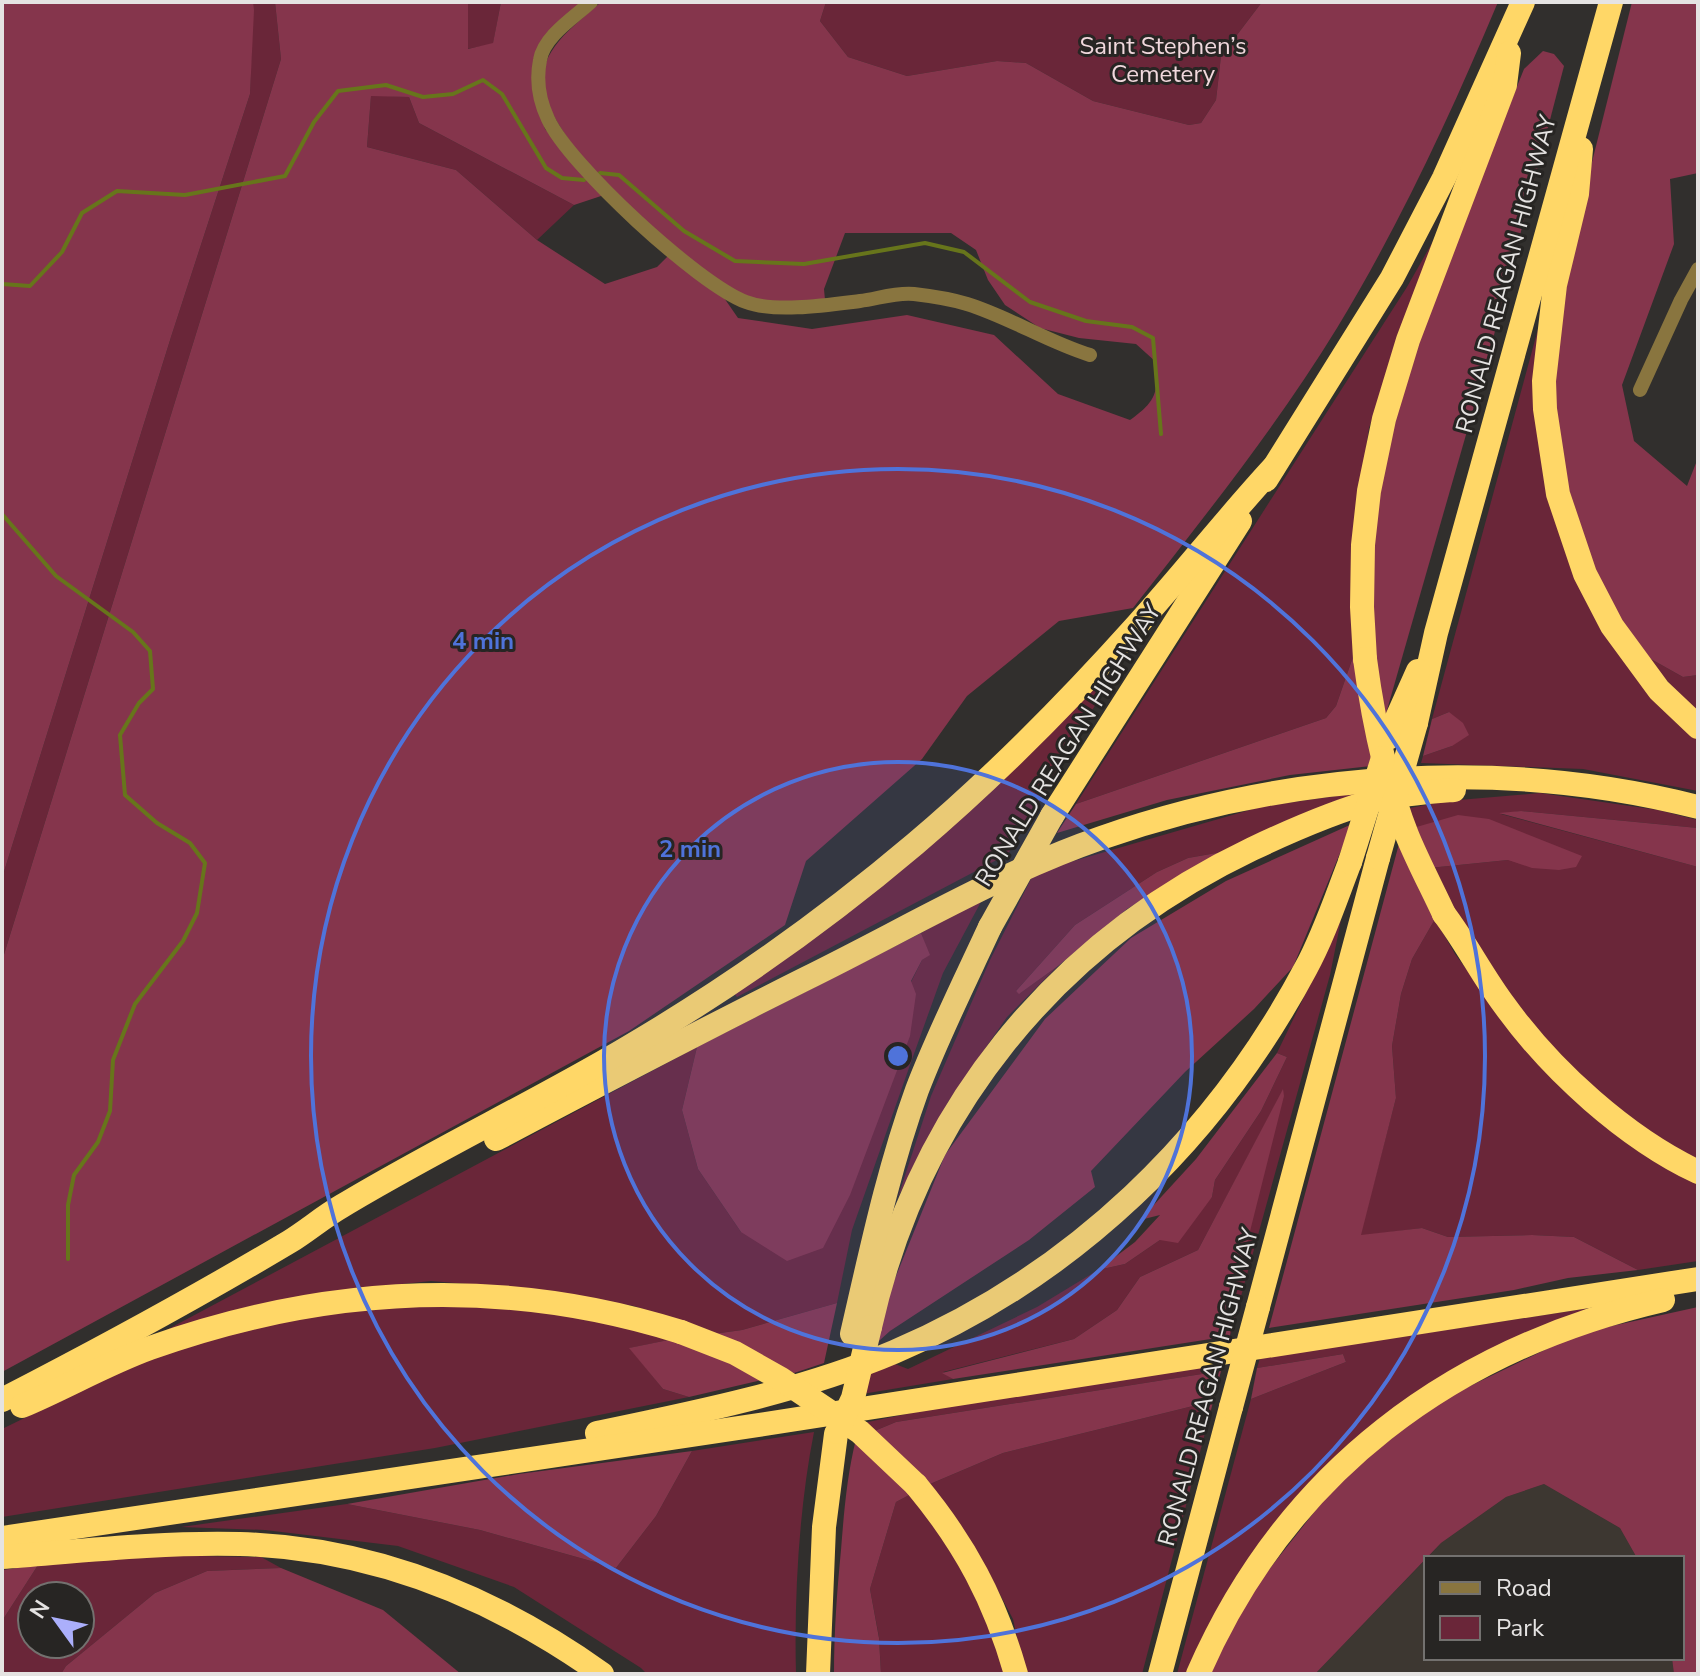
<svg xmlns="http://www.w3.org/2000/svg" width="1700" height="1676" font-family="'Nunito Sans',sans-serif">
<rect width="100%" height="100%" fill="#312f2d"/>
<g fill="#3d3731">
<polygon points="1544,1484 1620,1528 1637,1558 1427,1558 1441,1543 1506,1497"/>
<polygon points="1426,1559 1426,1658 1672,1658 1674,1674 1315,1674"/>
</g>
<g fill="#6a2639" fill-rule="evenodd">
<polygon points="253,2 275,2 281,59 2,961 2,878 171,337 250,94"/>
<polygon points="468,2 501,2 493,44 467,49"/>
<polygon points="826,2 1262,2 1221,56 1216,100 1201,123 1189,125 1093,101 1026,63 997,61 907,76 848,57 820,21"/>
<polygon points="371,95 409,97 419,123 574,205 537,240 456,170 367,147"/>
<polygon points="1436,236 1369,428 1352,546 1353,657 1336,706 1326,718 1076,804 1407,287"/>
<polygon points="1538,329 1566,549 1698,739 1698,791 1583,769 1421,763 1423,756 1452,746 1449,712 1432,719"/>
<polygon points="1131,644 1008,854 737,997 732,991"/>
<polygon points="1642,654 1683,677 1698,675 1698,714"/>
<polygon points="1363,792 1222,852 1188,858 1157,872 1075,925 1016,991 1020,993 1058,966 1007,1017 948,1102 898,1197 931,1096 990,960 1032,877 1046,869 1260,807"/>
<polygon points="1540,793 1658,810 1698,820 1698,828 1521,811 1501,814 1698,867 1698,1160 1634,1123 1548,1047 1498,987 1429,868 1508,860 1532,868 1413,828 1407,813 1410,808 1447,801"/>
<polygon points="983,898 943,973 910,1065 852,1230 837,1303 742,1330 713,1334 634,1306 529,1289 431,1281 345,1290 252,1306 157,1335 697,1047 682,1110 698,1169 741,1232 911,982 922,960 929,955 921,933"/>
<polygon points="1435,919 1455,954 1513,1031 1698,1180 1698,1261 1638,1270 1574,1237 1532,1235 1448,1237 1422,1228 1360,1236 1396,1098 1392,1046 1401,994 1412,959"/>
<polygon points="1341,920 1330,975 1230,1336 1231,1307 1283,1090 1198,1250 1140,1277 1117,1310 1074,1339 943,1372 953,1379 862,1394 866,1373 895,1364 908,1369 1037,1307 1098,1270 1125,1264 1160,1240 1212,1197 1215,1180 1261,1111 1287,1057 1277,1053"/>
<polygon points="385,1302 495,1302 678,1338 630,1348 663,1389 689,1397 435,1448 2,1517 2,1429 143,1360 253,1323"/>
<polygon points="1603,1306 1548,1324 1422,1390 1220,1606 1187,1674 1177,1674 1251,1399 1346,1362 1343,1354 1257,1368 1260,1358"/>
<polygon points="1225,1363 1221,1371 896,1422 872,1432 863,1423 945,1406"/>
<polygon points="1193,1406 1211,1410 1142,1674 1025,1674 1013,1619 978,1553 930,1484 1003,1453"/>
<path d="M814,1432C799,1508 794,1596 796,1674H647L641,1668L514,1587L398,1546L265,1530L181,1527L347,1504L480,1530L616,1568L656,1516L692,1451Z"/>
<path d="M913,1493C952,1548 992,1607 1005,1674H881L879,1637L870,1589L896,1502Z"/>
<path d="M142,1555L261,1557L281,1568L207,1571L155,1593L66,1666L61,1674H2V1621L38,1565ZM32,1596H80V1644H32Z"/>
</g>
<g fill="#85354c">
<polygon points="2,2 253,2 254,10 250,94 171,337 2,878"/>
<path d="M275,2H468V49L493,43L501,2H586L550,32L533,87L545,129L604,195L574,205L419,123L409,97L371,96L367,147L456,170L537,240L605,284L657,267L670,254L720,292L738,318L812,329L907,315L994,335L1058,394L1130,420C1155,402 1159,393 1156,362L1136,344L1079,338L1040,328L1005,305L988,280L976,250L951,233H845L824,289L825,300C802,301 774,307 752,299C695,275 548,147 543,84C540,48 578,23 601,2H826L820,21L848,57L907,76L997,61L1026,63L1093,101L1189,125L1201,123L1216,100L1221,56L1262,2H1498C1451,114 1400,224 1337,328C1277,426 1204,517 1133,608L1059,621L967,696L922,759L806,861L785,925L629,1031L2,1372V961L281,59Z"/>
<polygon points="1632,2 1698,2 1698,173 1670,179 1674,244 1622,385 1634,441 1687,486 1698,458 1698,675 1683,677 1642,654 1616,615 1573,521 1552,382 1574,234"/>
<polygon points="1543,51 1554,54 1564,66 1488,358 1383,724 1367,589 1384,453 1421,326 1524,69"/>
<polygon points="1353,657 1375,756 1371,766 1290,775 1167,800 1057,833 1076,804 1326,718 1336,706"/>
<polygon points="1449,712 1463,723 1469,735 1452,746 1423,756 1432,719"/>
<polygon points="1521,811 1698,828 1698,867 1499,813"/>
<polygon points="1458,815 1489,819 1582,856 1576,867 1559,870 1532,868 1508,860 1429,868 1413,828"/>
<polygon points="1352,824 1293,967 1254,1009 1185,1072 1091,1171 1095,1187 1029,1240 890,1331 870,1349 892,1286 945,1155 1045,1019 1131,938 1226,881"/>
<polygon points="1400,840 1435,919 1412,959 1401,994 1392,1046 1396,1098 1361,1235 1422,1228 1448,1237 1532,1235 1574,1237 1638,1270 1568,1278 1514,1290 1269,1328"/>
<polygon points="1222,852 1127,909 1058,966 1019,994 1016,991 1075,925 1157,872 1188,858"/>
<polygon points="921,933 930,955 922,960 911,981 916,994 910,1036 850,1195 823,1248 787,1261 741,1232 698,1169 682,1110 697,1047"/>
<polygon points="1277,1053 1287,1057 1261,1111 1215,1180 1212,1197 1178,1243 1160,1240 1125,1264 1098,1270 1135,1242 1160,1215 1140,1220 1196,1159"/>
<polygon points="1283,1089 1284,1096 1231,1307 1230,1336 953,1379 942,1373 1074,1339 1117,1310 1140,1277 1198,1250"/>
<polygon points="837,1303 824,1363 794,1373 713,1334 742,1330"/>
<polygon points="1698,1307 1698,1674 1674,1674 1672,1658 1682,1658 1682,1558 1637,1558 1620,1528 1544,1484 1506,1497 1441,1543 1315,1674 1209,1674 1241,1605 1338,1482 1435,1403 1580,1333"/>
<polygon points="678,1338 770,1378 689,1397 663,1389 629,1348"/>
<polygon points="1343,1354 1346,1362 1251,1399 1257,1368"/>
<polygon points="1221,1371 1211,1410 1193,1406 1003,1453 930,1484 872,1432 896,1422"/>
<path d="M856,1439L913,1493L896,1502L870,1589L879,1638L881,1674H834C834,1632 837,1591 841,1550C844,1512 847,1475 856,1439Z"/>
<polygon points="692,1451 656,1516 616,1568 480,1530 347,1504 519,1474"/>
<polygon points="38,1565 2,1621 2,1570"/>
<polygon points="281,1568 383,1610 461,1674 61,1674 66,1666 155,1593 207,1571"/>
</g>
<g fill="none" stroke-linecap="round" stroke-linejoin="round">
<g stroke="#67751b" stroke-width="4">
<polyline points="600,173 619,175 684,231 735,261 804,264 925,243 964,252 1030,302 1086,321 1132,327 1153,338 1161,434"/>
<polyline points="2,284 30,286 62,252 82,213 117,191 185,195 285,176 314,122 338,91 386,85 423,97 453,94 483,80 502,94 546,168 562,178 584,180"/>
<polyline points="2,514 56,576 133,632 150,651 153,689 139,703 120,735 125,795 157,823 190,843 205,863 197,913 183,941 135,1004 113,1060 110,1111 98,1142 74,1175 68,1205 68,1259"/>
</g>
<g stroke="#89753f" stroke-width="14">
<path d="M591,2C575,17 544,36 540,60C536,80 539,100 548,119C569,165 698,284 746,302C775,313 828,305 860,301C877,299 896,292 914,294C931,296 951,299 967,304C1009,317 1048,342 1090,355"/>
<polyline points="1640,390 1681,300 1698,269"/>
</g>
<g stroke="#ffd767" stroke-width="24">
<polyline points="1581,149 1577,194 1555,285 1544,381 1545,409 1558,494 1585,574 1612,626 1659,690 1698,727"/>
<polyline points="1266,480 1392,278 1444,178 1523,2"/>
<polyline points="1365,659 1362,607 1363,545 1369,491 1384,419 1408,340 1505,85 1509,53"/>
<polyline points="1416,723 1436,633 1611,2"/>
<polyline points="1388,738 1418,671"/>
<polyline points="1052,816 1240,521"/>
<path d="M1444,914C1466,943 1483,977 1505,1006C1552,1071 1626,1138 1698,1172"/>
<path d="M496,1139C598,1085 701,1031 805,979C903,931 997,874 1101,838C1290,772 1503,757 1698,807"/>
<polyline points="1258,1307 1378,858"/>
<path d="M870,1327C918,1112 1053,944 1252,849C1292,830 1333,812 1376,800C1400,794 1429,792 1454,790"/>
<path d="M852,1334C871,1252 888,1170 917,1090C938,1035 965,981 990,927"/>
<path d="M2,1400C99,1350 195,1298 289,1242C307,1231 323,1217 342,1206C433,1151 530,1105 622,1051C725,991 824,921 915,844C994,777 1068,702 1137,625C1184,573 1226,519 1273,468"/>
<path d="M22,1406C65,1388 106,1364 150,1348C324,1286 503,1276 681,1332"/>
<path d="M597,1433C694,1413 802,1391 894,1352C1073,1276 1215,1139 1306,968C1324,935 1336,898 1350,862"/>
<path d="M916,1485C965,1544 995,1600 1016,1674"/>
<polyline points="2,1538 765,1424 1698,1279"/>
<path d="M2,1557C81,1551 161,1542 240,1544C373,1548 494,1597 602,1674"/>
<polyline points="818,1674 824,1527 836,1434"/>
<polyline points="1160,1674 1231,1407"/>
<path d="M1198,1674C1286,1472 1451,1349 1663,1300"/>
</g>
<g stroke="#ffd767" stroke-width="24">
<path d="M1365,659C1373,719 1385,779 1407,835C1418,862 1432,888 1444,914"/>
<polyline points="1378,858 1416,723"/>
<polyline points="1350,862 1383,758"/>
<polyline points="990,927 1052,816"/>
<polyline points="681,1332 735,1353 781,1379 860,1432 916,1485"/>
<polyline points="1231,1407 1258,1307"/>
<polyline points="837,1432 853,1398 870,1327"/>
</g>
</g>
<circle cx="898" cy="1056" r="294" fill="#4f73da" fill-opacity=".12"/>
<g fill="none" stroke="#4f73da" stroke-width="4">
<circle cx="898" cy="1056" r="294"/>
<circle cx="898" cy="1056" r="587"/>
</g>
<g text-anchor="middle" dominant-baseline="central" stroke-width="6" stroke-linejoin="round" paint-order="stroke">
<g font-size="24" fill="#f1d8dd" stroke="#272523">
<text x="1163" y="46">Saint Stephen’s<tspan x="1163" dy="28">Cemetery</tspan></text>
</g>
<g font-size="24" fill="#e5e3e2" stroke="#272523">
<text transform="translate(1506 274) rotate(-75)">RONALD REAGAN HIGHWAY</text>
<text transform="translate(1068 745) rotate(-58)">RONALD REAGAN HIGHWAY</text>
<text transform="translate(1208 1387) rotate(-75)">RONALD REAGAN HIGHWAY</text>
</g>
</g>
<circle cx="898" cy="1056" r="12" fill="#4f73da" stroke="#272523" stroke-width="4"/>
<g font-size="24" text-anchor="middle" font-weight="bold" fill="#4f73da" stroke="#272523" stroke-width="6" stroke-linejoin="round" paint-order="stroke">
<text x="483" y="649">4 min</text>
<text x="690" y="857">2 min</text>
</g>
<rect width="1700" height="1676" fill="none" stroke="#e5e3e2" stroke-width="8"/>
<rect x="1424" y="1556" width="260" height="104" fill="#272523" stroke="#73716f" stroke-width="2"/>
<rect x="1440" y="1582" width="40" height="12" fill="#89753f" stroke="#73716f" stroke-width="2"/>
<text x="1496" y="1596" font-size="24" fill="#e5e3e2">Road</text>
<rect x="1440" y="1616" width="40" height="24" fill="#6a2639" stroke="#73716f" stroke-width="2"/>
<text x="1496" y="1636" font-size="24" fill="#e5e3e2">Park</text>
<g transform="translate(56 1620) rotate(303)"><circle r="38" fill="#272523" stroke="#73716f" stroke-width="2"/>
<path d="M0-6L14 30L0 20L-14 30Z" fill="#abaffb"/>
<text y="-12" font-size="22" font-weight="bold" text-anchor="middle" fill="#e5e3e2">N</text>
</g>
</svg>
